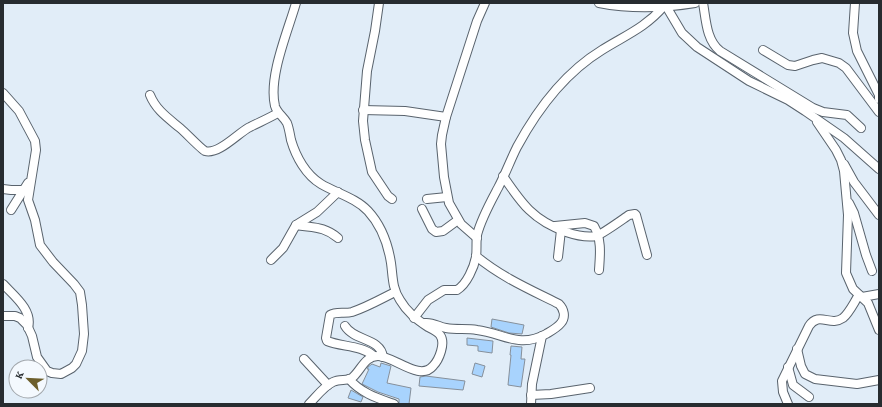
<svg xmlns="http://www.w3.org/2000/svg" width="882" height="407" font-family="'Crimson Pro',serif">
<rect width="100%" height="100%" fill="#e1edf8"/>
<g fill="#a8d3fd" stroke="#86909b">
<polygon points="492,319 524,325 522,334 509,333 491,327"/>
<polygon points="467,338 493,341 492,353 478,351 478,346 467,345"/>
<polygon points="511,346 522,347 521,359 525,359 521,387 508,385 511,355 510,355"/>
<polygon points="381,363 391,366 387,383 411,388 409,404 399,404 399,399 378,392 362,384 369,369 367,369 368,367 372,364 380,367"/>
<polygon points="475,363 485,366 482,377 472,374"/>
<polygon points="426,376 465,381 463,390 419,386 420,377"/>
<polygon points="351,390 363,397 361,402 348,398"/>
</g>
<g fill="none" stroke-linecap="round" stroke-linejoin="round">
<defs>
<g id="minor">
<path d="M296,3C288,31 268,77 275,106C277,113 283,116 287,123C289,128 290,135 291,140C296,157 306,175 321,184C336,193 356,198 368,211C381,225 388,244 391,263C393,277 392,288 400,300C407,312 416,319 428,327C432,329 438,332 440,335C446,343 439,360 433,366C420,382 394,356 378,356C365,356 361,370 353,377C348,382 340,378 333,382C324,386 316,397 309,404"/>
<polyline points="379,3 375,31 367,71 363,121 365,140 372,172 388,196 392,199"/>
<path d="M599,3C630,9 664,8 695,3"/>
<path d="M703,3C706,19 706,40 720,51L813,108L823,112L847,115L861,128"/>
<polyline points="855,3 853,33 857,51 879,95 879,99"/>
<polyline points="666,6 682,33 697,47 749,81 788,100 805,111 844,138 879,169"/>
<polyline points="763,50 788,65 795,66 813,60 822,58 839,63 846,68 879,112"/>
<polyline points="3,93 19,111 35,141 36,150 28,200 35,220 40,245 53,262 74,284 80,292 82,305 84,334 82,351 76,364 72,368 61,374 52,373 47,371 37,357 32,336 27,325 20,318 15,316 3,316"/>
<path d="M150,95C156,110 168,118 180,128C186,133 201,149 205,151C219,155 239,132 250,127C260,122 269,118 278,113"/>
<polyline points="363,110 405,111 446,117"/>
<polyline points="817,122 836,150 841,160 844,171 848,215 846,273 853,289 868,303 879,330"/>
<polyline points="844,164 854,182 879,215"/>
<path d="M503,176C522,204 533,220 566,232C575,235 586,238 596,236C601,235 623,219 629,215L635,214L636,215L647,255"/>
<polyline points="3,189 11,190 24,190"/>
<polyline points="427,199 447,197"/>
<polyline points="849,203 854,213 866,255 872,271"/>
<polyline points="422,209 432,229 436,232 443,231 458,220"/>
<polyline points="11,210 28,183"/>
<path d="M296,225C313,228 324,226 338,238"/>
<path d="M555,226L585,223L594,226C602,240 600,255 599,270"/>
<polyline points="477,238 461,224 449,203 444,177 441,144 442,135 446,117 477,21 485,3"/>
<polyline points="558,257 561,230"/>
<polyline points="271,260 283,248 296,225 317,212 338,192"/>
<path d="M3,284C14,296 33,310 28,328"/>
<polyline points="862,297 879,294"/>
<path d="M414,318L428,300L444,290H457C467,284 474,267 476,257C477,250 476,242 477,235C481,219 490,203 498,188C505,175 510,161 517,147C537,110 566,72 602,50C626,35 645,28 664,6"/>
<path d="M425,323C433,322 439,327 446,328C457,330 467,328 477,330C503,333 519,349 546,334C551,331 557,328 561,323C566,317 564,309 559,304C531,290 501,277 476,256"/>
<path d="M345,326C354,341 381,338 383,357"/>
<polyline points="797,349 801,366 805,374 815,379 857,384 879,380"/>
<path d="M374,356C361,345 342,347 327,341L326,338L330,315C336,311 345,314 352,312C367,307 381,299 395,292"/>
<polyline points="304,359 328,385"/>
<polyline points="788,367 793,385 809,397"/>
<path d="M349,379C361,393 377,398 394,404"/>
<polyline points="531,395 551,394 590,388"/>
<polyline points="531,404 532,384 542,336"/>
<path d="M788,404L783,392L782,381L809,326C819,311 830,327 843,318C850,312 854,302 859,295"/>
</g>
</defs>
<use href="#minor" stroke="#59636d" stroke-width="10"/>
<use href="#minor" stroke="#fff" stroke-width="8"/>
</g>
<rect width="882" height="407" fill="none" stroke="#272c30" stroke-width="8"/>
<g transform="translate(28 379) rotate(294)"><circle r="19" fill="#f4f9fe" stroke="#a2a7ac"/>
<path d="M0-3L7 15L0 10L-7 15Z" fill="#6d5f2c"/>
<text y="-6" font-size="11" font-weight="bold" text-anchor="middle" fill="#272c30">K</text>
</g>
</svg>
